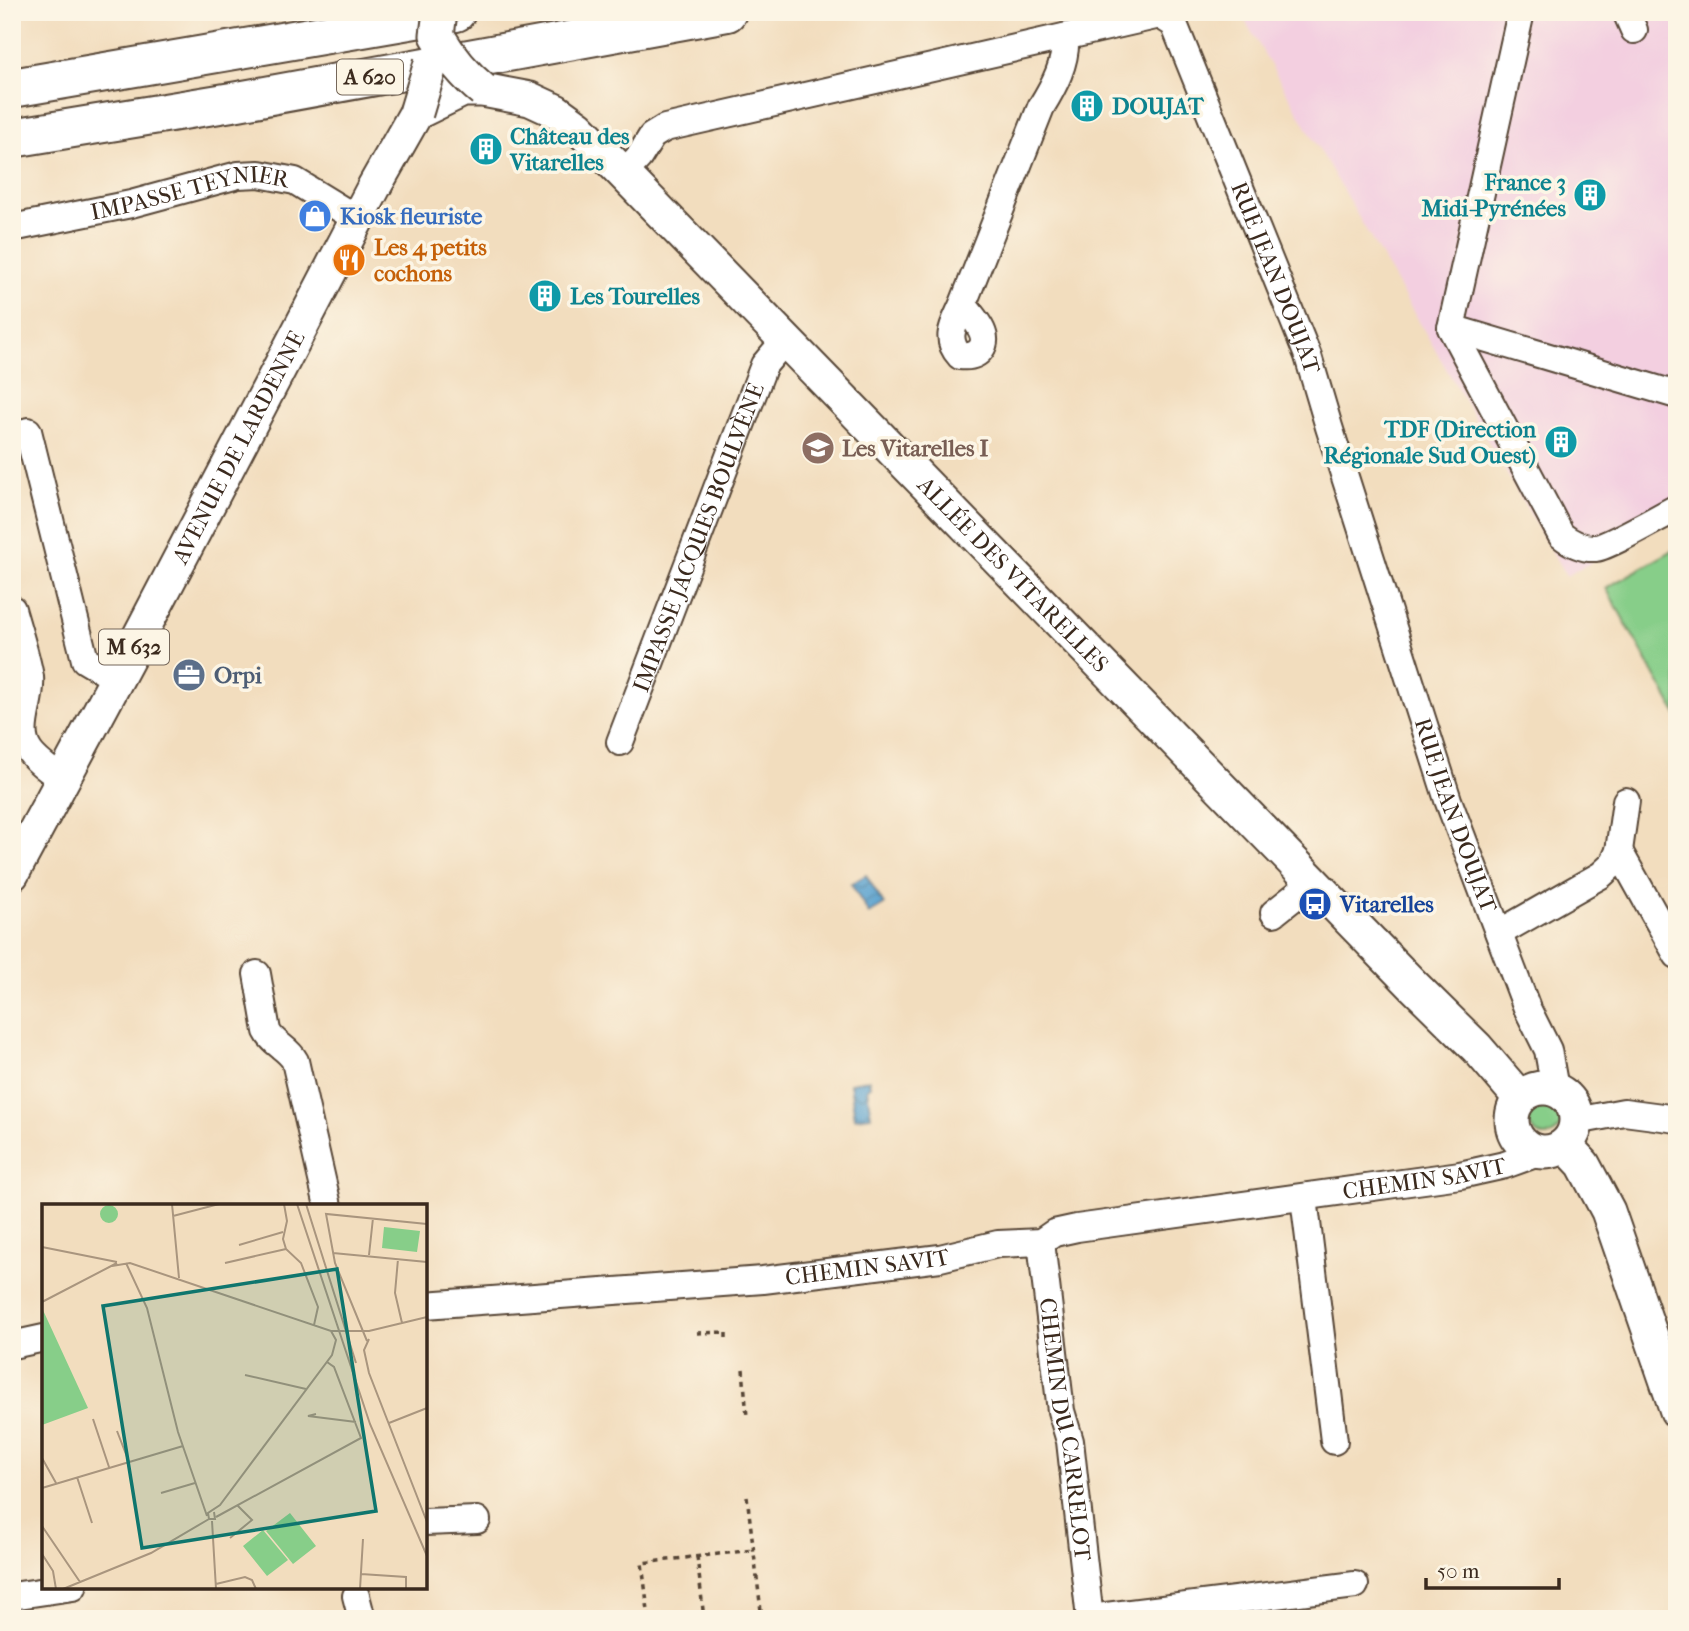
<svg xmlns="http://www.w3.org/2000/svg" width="1689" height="1631" font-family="'IM FELL French Canon',serif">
<defs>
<pattern id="water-waves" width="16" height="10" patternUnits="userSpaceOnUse" patternTransform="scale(1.75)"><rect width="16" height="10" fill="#58a1cf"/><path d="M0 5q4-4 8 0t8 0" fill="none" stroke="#4a83a7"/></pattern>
</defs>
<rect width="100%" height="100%" fill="#fcf5e5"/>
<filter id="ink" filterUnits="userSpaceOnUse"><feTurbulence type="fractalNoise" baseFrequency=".0143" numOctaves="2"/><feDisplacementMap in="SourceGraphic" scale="14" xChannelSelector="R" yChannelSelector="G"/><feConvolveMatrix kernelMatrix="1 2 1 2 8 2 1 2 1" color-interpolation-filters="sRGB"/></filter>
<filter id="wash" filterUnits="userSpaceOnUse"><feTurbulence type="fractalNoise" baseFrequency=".00686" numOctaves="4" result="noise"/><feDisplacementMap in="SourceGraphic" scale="28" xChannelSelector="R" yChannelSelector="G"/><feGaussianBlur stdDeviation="1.57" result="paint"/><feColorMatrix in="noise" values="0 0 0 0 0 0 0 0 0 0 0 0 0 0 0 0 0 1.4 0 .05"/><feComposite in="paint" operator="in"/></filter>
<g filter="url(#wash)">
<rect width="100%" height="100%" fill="#f2ddbe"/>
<polygon fill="#f3cfe0" points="1240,12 1677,12 1677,516 1566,576"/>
<g fill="#87ce89" stroke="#617c54" stroke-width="2">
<polygon points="1677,548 1677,715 1606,588"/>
<circle cx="1545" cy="1120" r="16"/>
</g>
<g fill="url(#water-waves)" stroke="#4a6676" stroke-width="2">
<polygon points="866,875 884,905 869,914 851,884"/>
<polygon points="869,1080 870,1086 867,1089 871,1116 855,1118 850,1083"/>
</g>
</g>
<g filter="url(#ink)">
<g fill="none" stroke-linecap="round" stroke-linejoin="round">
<defs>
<g id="minor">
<polyline points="1521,12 1451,328 1677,395"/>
<polyline points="1626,12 1634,30"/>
<path id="s1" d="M623,174L639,157L652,136L665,128L1160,15L1174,24L1308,356L1329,427L1448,800L1527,1008L1548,1050L1555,1089"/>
<path id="s2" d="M12,228L131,204L238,175L259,174L295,181L357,219"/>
<path d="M963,304C970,315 992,334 981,349C976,356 968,357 960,356C943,338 955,323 963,304L1041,107C1054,86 1067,62 1065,37"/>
<path d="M1451,328L1561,535C1571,543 1583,549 1596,548C1610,546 1661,516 1677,508"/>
<polyline points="28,431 85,660 117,679"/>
<path d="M12,609C18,631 26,654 30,677C33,701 14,731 30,752C38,763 52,772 63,780"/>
<path id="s3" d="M620,742L764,365L785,340"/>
<polyline points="1619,851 1626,801"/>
<polyline points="1274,913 1313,882"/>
<polyline points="1499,933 1601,875 1613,864 1619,851 1677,955"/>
<path d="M257,974L267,1031C273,1044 288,1048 295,1061L328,1206"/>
<polyline points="1576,1121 1624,1112 1677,1119"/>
<polyline points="1304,1198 1334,1441"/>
<path id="s4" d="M1041,1242L1061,1411L1070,1441L1090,1619"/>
<path id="s5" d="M425,1305L763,1280L940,1258L998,1244L1041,1242L1054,1233L1077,1228L1460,1175L1505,1165L1541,1152"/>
<polyline points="12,1345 44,1338"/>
<polyline points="425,1522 477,1520"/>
<polyline points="12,1596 73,1587"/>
<polyline points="356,1596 362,1619"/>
<polyline points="1090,1618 1355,1585"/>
</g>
<g id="major">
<path id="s6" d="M12,874L127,660L374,187L416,113L463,90H483L530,99L556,111L578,127L1413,985L1477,1048L1520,1098"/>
<circle cx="1544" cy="1120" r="32"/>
<polyline points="1565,1145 1583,1164 1608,1211 1677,1411"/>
</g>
<g id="highway">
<polyline points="12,88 456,12"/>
<polyline points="12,138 238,101 727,12"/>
</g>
</defs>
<use href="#minor" stroke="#564536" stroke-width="30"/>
<use href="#major" stroke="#564536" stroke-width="37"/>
<use href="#highway" stroke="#564536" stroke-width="42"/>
<g stroke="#564536" stroke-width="3.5" stroke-dasharray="5 5" stroke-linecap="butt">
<polyline points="697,1333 726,1332 726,1339"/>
<polyline points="743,1369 747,1417"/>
<polyline points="747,1496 762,1619"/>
<polyline points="697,1556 704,1619"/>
<polyline points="649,1619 642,1563 753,1550"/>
</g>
<use href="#minor" stroke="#fff" stroke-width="26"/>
<use href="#major" stroke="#fff" stroke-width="33"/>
<use href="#highway" stroke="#fff" stroke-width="38"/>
<defs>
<g id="major-bridge">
<path d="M440,12L437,35C450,57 463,74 483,90"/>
<polyline points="416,113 431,63"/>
</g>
</defs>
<use href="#major-bridge" stroke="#564536" stroke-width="37" stroke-linecap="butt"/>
<use href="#major-bridge" stroke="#fff" stroke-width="33"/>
</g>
</g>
<defs>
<symbol id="building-disc" viewBox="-11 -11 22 22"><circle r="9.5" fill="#0f9aa8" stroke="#fcf5e5"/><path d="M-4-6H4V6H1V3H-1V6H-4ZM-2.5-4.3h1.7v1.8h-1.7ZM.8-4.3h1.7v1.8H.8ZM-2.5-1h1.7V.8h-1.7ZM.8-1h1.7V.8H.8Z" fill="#fff"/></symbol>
<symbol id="shop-disc" viewBox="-11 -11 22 22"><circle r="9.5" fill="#3f7fe0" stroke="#fcf5e5"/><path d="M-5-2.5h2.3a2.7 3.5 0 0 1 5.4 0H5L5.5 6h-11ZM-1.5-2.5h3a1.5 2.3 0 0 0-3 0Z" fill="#fff"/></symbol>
<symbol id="restaurant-disc" viewBox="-11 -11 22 22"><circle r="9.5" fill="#e8710a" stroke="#fcf5e5"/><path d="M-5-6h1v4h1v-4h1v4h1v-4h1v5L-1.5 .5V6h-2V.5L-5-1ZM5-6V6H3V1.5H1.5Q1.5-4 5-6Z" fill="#fff"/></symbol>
<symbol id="school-disc" viewBox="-11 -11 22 22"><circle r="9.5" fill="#8d6e63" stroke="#fcf5e5"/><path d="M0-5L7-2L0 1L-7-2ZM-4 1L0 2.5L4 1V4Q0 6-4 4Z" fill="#fff"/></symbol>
<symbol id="office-disc" viewBox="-11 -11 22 22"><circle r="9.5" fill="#5c6f8a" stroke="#fcf5e5"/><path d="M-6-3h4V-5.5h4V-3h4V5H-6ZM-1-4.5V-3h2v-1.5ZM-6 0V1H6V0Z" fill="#fff"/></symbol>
<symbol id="bus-disc" viewBox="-11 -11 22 22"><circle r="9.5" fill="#1a4fb4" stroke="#fcf5e5"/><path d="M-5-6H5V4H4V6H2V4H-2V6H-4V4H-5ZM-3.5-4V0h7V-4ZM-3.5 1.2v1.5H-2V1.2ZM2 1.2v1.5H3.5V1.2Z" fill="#fff"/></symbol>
</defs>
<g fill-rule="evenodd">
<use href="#building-disc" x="1068" y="87" width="38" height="38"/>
<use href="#building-disc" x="467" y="130" width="38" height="38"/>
<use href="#building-disc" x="1571" y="176" width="38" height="38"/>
<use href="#shop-disc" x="296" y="197" width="38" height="38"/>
<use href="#restaurant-disc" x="330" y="241" width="38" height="38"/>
<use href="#building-disc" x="526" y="277" width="38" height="38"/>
<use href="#building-disc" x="1542" y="423" width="38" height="38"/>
<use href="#school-disc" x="799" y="429" width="38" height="38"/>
<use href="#office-disc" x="170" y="656" width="38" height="38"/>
<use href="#bus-disc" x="1296" y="885" width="38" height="38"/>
</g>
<g text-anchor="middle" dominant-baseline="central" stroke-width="7" stroke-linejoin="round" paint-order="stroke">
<g fill="#fcf5e5" stroke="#75675a" stroke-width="2">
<rect x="337" y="59.5" width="66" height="35" rx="5"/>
<rect x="99" y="629.5" width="70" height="35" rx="5"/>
</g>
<g font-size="21" font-weight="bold" fill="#3b2a1e">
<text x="370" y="77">A 620</text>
<text x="134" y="647">M 632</text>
</g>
<g font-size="23" font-weight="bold" fill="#0d838f" stroke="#fcf5e5" text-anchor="start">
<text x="1112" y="106">DOUJAT</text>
<text x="510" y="136">Château des<tspan x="510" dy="26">Vitarelles</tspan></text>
<text x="1566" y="182" text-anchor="end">France 3<tspan x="1566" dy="26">Midi-Pyrénées</tspan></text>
<text x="570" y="296">Les Tourelles</text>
<text x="1536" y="429" text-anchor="end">TDF (Direction<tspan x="1536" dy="26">Régionale Sud Ouest)</tspan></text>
</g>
<g font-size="23" fill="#3b2a1e" stroke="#fcf5e5">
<text stroke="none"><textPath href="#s2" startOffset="182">IMPASSE TEYNIER</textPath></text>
<text stroke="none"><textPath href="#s1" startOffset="861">RUE JEAN DOUJAT</textPath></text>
<text stroke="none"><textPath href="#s6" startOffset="483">AVENUE DE LARDENNE</textPath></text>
<text stroke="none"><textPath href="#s3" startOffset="219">IMPASSE JACQUES BOULVÈNE</textPath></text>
<text stroke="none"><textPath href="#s6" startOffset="1662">ALLÉE DES VITARELLES</textPath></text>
<text stroke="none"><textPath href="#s1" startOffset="1428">RUE JEAN DOUJAT</textPath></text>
<text stroke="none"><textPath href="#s5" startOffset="1010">CHEMIN SAVIT</textPath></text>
<text stroke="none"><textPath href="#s5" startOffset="444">CHEMIN SAVIT</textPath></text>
<text stroke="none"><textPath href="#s4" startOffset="189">CHEMIN DU CARRELOT</textPath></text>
</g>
<g font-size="23" font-weight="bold" fill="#366cbe" stroke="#fcf5e5" text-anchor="start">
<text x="340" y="216">Kiosk fleuriste</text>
</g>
<g font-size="23" font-weight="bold" fill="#c56008" stroke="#fcf5e5" text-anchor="start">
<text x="374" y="247">Les 4 petits<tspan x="374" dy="26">cochons</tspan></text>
</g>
<g font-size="23" font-weight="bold" fill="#785e54" stroke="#fcf5e5" text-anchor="start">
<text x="842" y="448">Les Vitarelles I</text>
</g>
<g font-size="23" font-weight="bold" fill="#4e5e75" stroke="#fcf5e5" text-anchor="start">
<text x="214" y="675">Orpi</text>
</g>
<g font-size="23" font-weight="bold" fill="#164399" stroke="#fcf5e5" text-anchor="start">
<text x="1340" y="904">Vitarelles</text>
</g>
</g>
<g transform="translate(42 1204)">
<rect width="385" height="385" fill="#f2ddbe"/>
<path d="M58 10a9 9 0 1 1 18 0a9 9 0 1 1-18 0ZM342,23L378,27L375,48L340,44ZM0,104L46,204L0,221L1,132ZM248,309L274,342L251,360L224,327ZM221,326L246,356L225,372L201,342Z" fill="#87ce89"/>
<path fill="none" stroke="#a9957e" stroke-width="2" d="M130,0L137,74M242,0L245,17L241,35L244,45L259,59L276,103L272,121M255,0L328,220L385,352M264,0L314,159M131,12L177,0M197,41L241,28M0,43L75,58M291,49L385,58M327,51L331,14M356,55L353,89L360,119M84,59L105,104L136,228L165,312M183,59L244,45M70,62L88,59L289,127H327L385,113M0,98L75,59M327,135L322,146L327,169L385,318M325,137L293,59L284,10L385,20M203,171L264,185M274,210L266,212L314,218M51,215L67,263M347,219L385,204M75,227L87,258M0,254L14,279M35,273L50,319M0,284L141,242M119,289L153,279M172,308L173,315H167L166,309L178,301L290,151L294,136L289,127M174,313L319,234L292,163L285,158M170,317L174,385M0,322L38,378M188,334L210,316L195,301M0,350L11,367L14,385M319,370L364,373V385M174,380L203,373L210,376L214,385M21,385L109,349L167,315M318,385L321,335"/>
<path fill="#0f766e" fill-opacity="0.15" stroke="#0f766e" stroke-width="3.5" d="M295,65L334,307L100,344L61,102Z"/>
<rect width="385" height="385" fill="none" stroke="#3b2a1e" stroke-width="3.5"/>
</g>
<rect width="1689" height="1631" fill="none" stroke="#fcf5e5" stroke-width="42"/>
<path d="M1426 1578v10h133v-10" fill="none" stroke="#3b2a1e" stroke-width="3.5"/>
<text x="1437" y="1578" font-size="21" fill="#3b2a1e" stroke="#fcf5e5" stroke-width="5" paint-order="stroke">50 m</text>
</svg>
